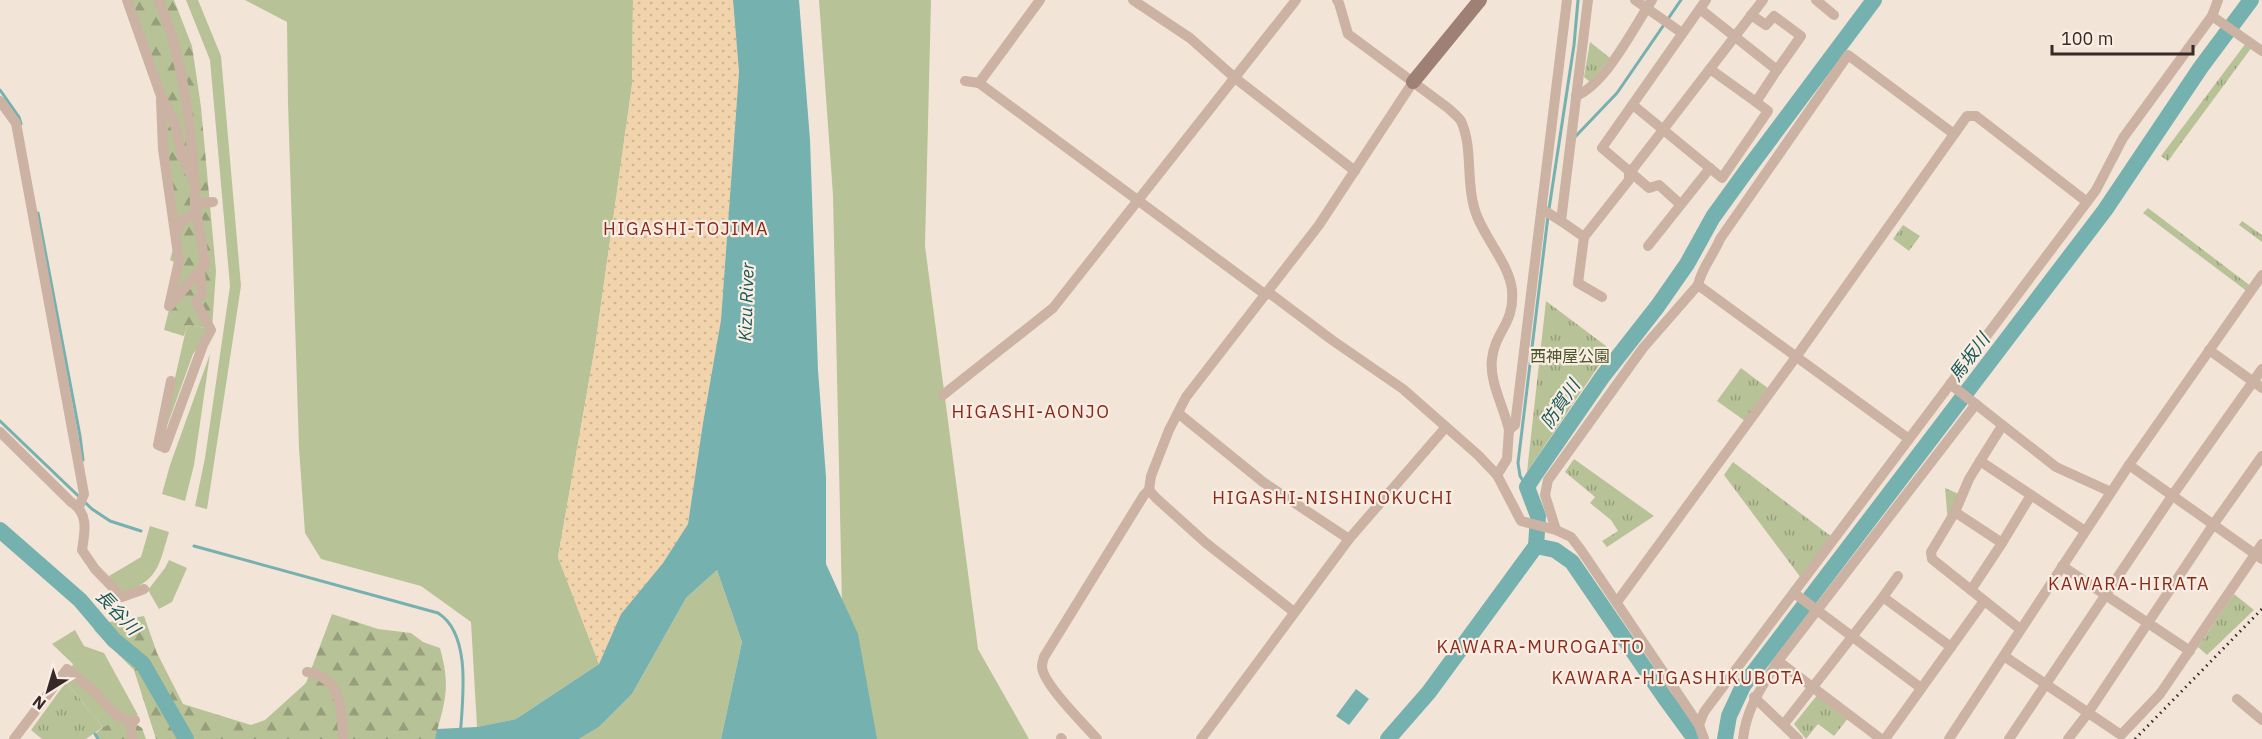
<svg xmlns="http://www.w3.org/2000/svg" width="2262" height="739" font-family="'IBM Plex Sans','Noto Sans JP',sans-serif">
<defs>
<pattern id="forest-firs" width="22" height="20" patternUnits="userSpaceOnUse" patternTransform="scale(1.5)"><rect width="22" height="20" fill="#b8c297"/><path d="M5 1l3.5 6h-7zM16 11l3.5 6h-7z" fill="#969e7b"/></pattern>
<pattern id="sand-dots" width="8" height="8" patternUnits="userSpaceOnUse" patternTransform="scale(1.5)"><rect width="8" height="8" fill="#f1d3ac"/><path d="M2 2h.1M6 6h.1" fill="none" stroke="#cfb594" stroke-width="1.8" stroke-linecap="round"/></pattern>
<pattern id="park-tufts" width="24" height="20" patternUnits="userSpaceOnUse" patternTransform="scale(1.5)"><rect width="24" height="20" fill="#b8c297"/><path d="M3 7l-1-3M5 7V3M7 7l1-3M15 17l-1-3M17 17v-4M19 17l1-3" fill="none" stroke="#969e7b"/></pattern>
</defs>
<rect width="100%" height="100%" fill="#f3e4d8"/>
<g fill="#b8c297">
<polygon points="186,0 198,0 221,56 241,286 207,509 195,506 205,458 230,286 210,60"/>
<polygon points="245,0 633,0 632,85 595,347 558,557 599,664 516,719 477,727 471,622 421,586 321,559 305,533 299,448 288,103 287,22"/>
<polygon points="819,0 931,0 925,246 978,649 1029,739 845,739 833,195"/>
<polygon points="187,325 212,329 193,354 159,448"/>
<polygon points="210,354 194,465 185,501 162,494 170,465"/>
<path d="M150,526L169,532C159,565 158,583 121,592L109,576L141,557Z"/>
<polygon points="169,560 187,568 172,602 159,609 148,590 165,568"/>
<polygon points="717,570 742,642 721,739 579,739 599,727 632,694 686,598"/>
<polygon points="75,630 84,646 104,653 138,715 103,727 66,682 73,664 52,644"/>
</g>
<g fill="url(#forest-firs)">
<polygon points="128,0 174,0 192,46 201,107 216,271 212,329 187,325 184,336 164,330 180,265 170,260 177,235 165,149 164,98"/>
<path d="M332,614L378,629L411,633L423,642L440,648C451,688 445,701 435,739H156L134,670L94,630L98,624L144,616L157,653L183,704L251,725L265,720L306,683Z"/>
<polygon points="126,718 142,728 146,739 98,739 95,734 103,727"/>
</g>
<polygon fill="url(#sand-dots)" points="633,0 733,0 739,72 721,320 703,423 688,524 663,563 621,614 599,664 558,557 595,347 632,85"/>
<g fill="url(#park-tufts)">
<polygon points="1590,42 1610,58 1590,82 1584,77"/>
<polygon points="2246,43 2252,47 2168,161 2161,156"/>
<polygon points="2148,208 2252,287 2248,292 2143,213"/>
<polygon points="2242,221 2262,235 2262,242 2239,225"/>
<polygon points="1903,225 1920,236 1909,251 1893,239"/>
<polygon points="1546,301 1610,349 1527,472"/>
<polygon points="1741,368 1769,389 1745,421 1717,401"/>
<polygon points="1574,459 1654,516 1607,547 1602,541 1618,531 1611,520 1590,503 1595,497 1565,472"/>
<polygon points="1733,462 1832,537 1801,578 1724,475"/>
<polygon points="1945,488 1961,495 1948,523"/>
<polygon points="2234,594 2254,610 2207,655 2198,647"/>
<polygon points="66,682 103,727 86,739 42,739 31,730"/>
<polygon points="1818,694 1849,717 1834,736 1818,724 1806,739 1794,724"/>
</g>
<g fill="#75b1af">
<polygon points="733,0 799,0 810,140 818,370 826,477 826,564 858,634 877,739 721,739 742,642 717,570 686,598 632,694 599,727 579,739 435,739 437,729 477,727 516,719 599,664 621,614 663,563 688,524 703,423 721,320 739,72"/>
<polygon points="1356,689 1369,699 1349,725 1336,716"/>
</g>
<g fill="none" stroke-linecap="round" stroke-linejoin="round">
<g stroke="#75b1af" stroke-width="3">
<polyline points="0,90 19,117 21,124"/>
<polyline points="1574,138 1617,93 1681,0"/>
<polyline points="1549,209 1574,45 1578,0"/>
<polyline points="38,213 80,436 83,460"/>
<polyline points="0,421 92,509 110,521 141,531"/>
<polyline points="1527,487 1520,476 1518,463 1548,216"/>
<path d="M194,546L438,613C473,635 462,703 460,739"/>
<polyline points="95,734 98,739"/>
</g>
<g stroke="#75b1af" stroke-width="16">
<polyline points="0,530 80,600 114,640 143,664 186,739"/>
<polyline points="1536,546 1538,516 1527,487 1534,476 1603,376 1657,307 1687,264 1713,217 1747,170 1874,0"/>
<polyline points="1536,546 1555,550 1572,562 1665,698 1695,739"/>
<polyline points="1388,739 1429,692 1536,546"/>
<polyline points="1725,739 1729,716 1743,686 2105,210 2201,67 2251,0"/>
</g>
<g stroke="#cbb2a3" stroke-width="10">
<polyline points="127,0 161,96 174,121 182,156 195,184 195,204 205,264 200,270 202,294 196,302 211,330 203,345 165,448 158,445 171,381"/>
<path d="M158,0C181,47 191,126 194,178"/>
<polyline points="1133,0 1190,38 1235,78 1355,171"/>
<path d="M1337,0L1339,3L1348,34L1448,108C1452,112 1458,116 1461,121C1473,147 1466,180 1474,207C1481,235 1509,262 1512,290C1515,324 1495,331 1492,359C1489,382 1504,407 1509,430"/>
<polyline points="1635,0 1682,33"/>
<polyline points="1816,0 1834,15"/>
<polyline points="1700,9 1777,70 1756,102 1710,69"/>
<polyline points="1751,15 1766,25 1774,16 1801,36 1777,70"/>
<polyline points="2212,16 2262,51"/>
<polyline points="965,81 979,83 1266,295"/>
<polyline points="979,83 1040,0"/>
<path d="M1576,96C1606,84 1634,27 1652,0"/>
<polyline points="161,100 163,149 179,261 169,306"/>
<polyline points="0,101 16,123 84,494 79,507"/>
<polyline points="1633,105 1722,178 1768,111 1756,102"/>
<polyline points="195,204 213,202"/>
<polyline points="1680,204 1659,185 1649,188 1602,148 1706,0"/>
<polyline points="1542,209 1561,221"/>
<polyline points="176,234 181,221 197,212"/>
<polyline points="1584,237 1561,221 1588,0"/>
<polyline points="1648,246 1710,168"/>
<polyline points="1698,285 1909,439"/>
<path d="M1268,292L1332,340L1403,389L1478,455L1497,475L1521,521L1556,530L1545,495L1548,480L1643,348L1698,285C1701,269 1714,254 1720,239L1848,55L1954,134"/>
<polyline points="1602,297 1578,283 1584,237 1629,180 1629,174 1763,0"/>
<polyline points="171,304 200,270"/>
<polyline points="2209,350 2262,388"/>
<polyline points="1950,384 2056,467 2111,492"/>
<polyline points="943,395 1053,308 1296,0"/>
<polyline points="1178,413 1263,482 1349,539"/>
<polyline points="2002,426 1980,461 2031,495"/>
<path d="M0,432L71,502C89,513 85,531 82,550L95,569L122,597L144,589"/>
<polyline points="1980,461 1969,479 1955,512 1931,552 1932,559 2020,629"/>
<polyline points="2129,465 2262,559"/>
<polyline points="1497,475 1507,459 1509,430 1515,425 1567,0"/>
<polyline points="1955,512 2002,543 1971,590"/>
<polyline points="1556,530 1571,537 1581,550 1699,725 1704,739"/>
<polyline points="2002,543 2031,495 2085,531"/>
<polyline points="2062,566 2190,651"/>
<polyline points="1898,576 1883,597 1951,647"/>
<polyline points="1794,593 1921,688"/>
<polyline points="1617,602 1796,357 1967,116 1976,116 2087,202"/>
<polyline points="1294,612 1206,543 1156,498 1149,490 1151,476 1169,430 1186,397 1319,225 1413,82"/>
<polyline points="2004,656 2121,735 2160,694 2262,544"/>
<polyline points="1778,661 1881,739"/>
<path d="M307,672C342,678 342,709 343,739"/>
<polyline points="1754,697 1798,739"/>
<polyline points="2237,699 2262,720"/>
<polyline points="130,722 132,739"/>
<polyline points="1784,724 1883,597"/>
<polyline points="1699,725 1704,712 2096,190 2123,138 2212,16 2218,0"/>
<polyline points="1061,738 1062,739"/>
<polyline points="14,739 67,669 94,691 115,714 130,722 135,720"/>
<path d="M1097,739C1085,725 1043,684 1042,667C1042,663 1043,660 1044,657L1144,495L1149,490"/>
<polyline points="1201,739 1349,539 1446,427"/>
<path d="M1743,739C1746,709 1762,686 1778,661L1976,404"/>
<polyline points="1885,739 1984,601"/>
<polyline points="1949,739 2129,465 2262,275"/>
<polyline points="2009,739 2172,496 2262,369"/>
<polyline points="2068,739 2088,713 2213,525 2262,456"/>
</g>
<polyline stroke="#9f8075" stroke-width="14" points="1413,82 1480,0"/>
<polyline stroke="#362926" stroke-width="3" stroke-dasharray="1.5 4.5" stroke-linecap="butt" points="2135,739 2262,609"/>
</g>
<g text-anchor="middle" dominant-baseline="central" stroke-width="4.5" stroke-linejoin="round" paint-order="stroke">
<g font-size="16" fill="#495628" stroke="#faeee4">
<text x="1570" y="356">西神屋公園</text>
</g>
<g font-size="18" letter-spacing="1.5" fill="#8a2a1a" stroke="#faeee4">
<text x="686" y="228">HIGASHI-TOJIMA</text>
<text x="1031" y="411">HIGASHI-AONJO</text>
<text x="1333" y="497">HIGASHI-NISHINOKUCHI</text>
<text x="2129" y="583">KAWARA-HIRATA</text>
<text x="1541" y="646">KAWARA-MUROGAITO</text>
<text x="1678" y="677">KAWARA-HIGASHIKUBOTA</text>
</g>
<g font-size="18" font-style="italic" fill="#195a58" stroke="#faeee4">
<text transform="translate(746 302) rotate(-88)">Kizu River</text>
<text transform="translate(1969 357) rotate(-53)">馬坂川</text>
<text transform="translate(1560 404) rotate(-56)">防賀川</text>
<text transform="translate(118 612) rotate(47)">長谷川</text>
</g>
</g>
<g transform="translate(48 691) rotate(217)" stroke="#faeee4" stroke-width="4.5" paint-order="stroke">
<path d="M0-4.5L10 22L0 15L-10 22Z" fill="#362926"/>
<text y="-9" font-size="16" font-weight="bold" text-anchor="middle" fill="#362926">N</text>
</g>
<path d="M2052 45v9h141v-9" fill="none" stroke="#362926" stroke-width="3"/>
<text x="2061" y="45" font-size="18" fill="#362926" stroke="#faeee4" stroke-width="4.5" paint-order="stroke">100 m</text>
</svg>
